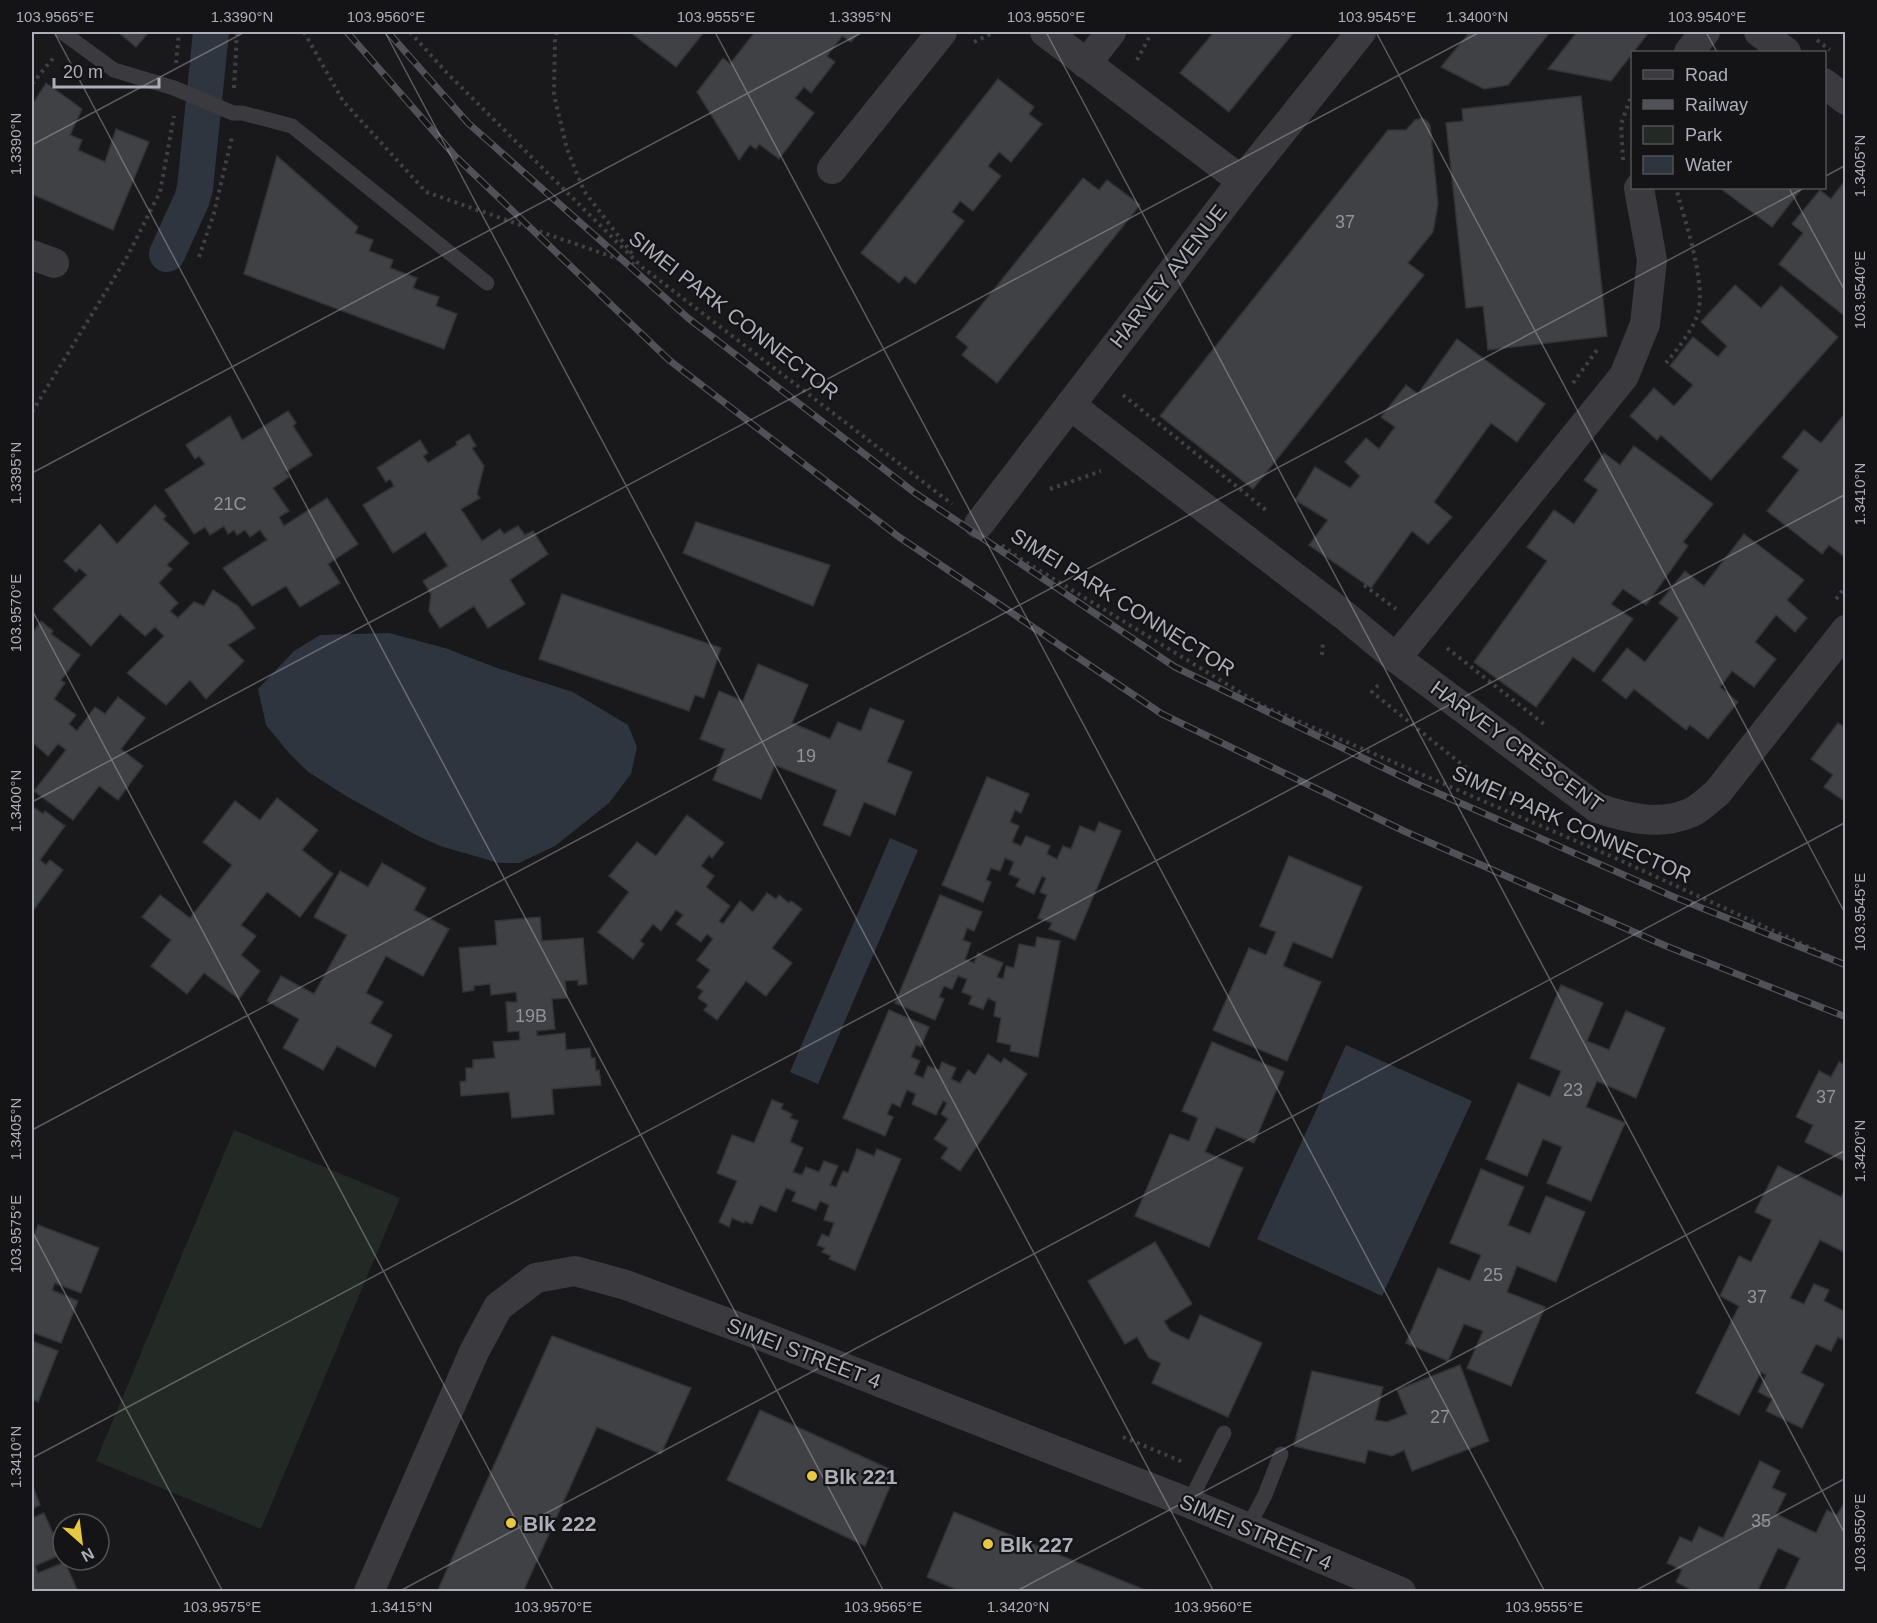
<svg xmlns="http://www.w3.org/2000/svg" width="1877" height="1623" font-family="Helvetica,sans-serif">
<rect width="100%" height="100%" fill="#19181a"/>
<polygon fill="#232a25" points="234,1130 400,1198 261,1529 96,1461"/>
<g fill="#2f353e">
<polygon points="389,633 445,648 497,668 573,692 628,725 637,747 631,774 609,803 555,846 519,863 499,863 440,846 416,835 346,796 307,771 289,753 266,725 258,689 294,651 320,635"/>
<polygon points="890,838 918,850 818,1084 790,1072"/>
<polygon points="1346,1045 1472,1101 1382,1296 1257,1239"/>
</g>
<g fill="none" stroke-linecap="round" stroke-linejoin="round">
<polyline stroke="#2f353e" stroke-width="36" points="167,254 192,199 195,188 211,32"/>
</g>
<g fill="#404144" stroke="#333336" stroke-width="1.5">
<polygon points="118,32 149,32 136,47"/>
<polygon points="630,32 704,32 676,67"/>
<polygon points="755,32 859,32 851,42 842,36 827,56 835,62 811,93 804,87 795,98 814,113 779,159 759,144 756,149 750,145 739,160 697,92 723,58 730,64"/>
<polygon points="1214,32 1294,32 1229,112 1180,73"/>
<polygon points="1470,32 1550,32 1508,85 1484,89 1441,67"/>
<polygon points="1577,32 1649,32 1611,81 1548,69"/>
<polygon points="998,79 1034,107 1029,114 1042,124 1011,162 999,152 988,166 1001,176 973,211 960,201 952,212 964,221 915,284 905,276 899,283 861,253"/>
<polygon points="46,83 82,109 70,135 82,140 78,150 105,162 116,129 149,142 113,230 32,194 32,105"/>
<polygon points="1581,96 1607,336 1488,350 1483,306 1466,308 1446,123 1463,121 1462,109"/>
<polygon points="1422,118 1427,121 1430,125 1438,204 1433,232 1408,263 1424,275 1253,489 1160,416 1388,130 1406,130 1415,120"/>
<polygon points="277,156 358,227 355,233 373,240 369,251 393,260 390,268 417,278 413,288 439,297 436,306 457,314 444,349 244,274"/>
<polygon points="1083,178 1099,190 1107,180 1140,205 997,383 962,355 968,347 956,337"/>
<polygon points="1844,182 1846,183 1846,317 1779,264 1803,233 1792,224 1820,190 1831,199"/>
<polygon points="1720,188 1802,188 1772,227"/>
<polygon points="1735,285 1761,308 1781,286 1838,337 1711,480 1661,435 1657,440 1630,416 1654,388 1674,406 1693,385 1670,366 1693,337 1718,357 1727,346 1701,322"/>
<polygon points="1457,339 1545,404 1517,442 1491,423 1434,502 1452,517 1428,544 1412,531 1371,588 1309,545 1328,520 1295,500 1315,467 1350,488 1360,476 1345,462 1366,438 1379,449 1395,427 1381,417 1406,385 1418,394"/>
<polygon points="288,411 296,423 293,426 312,455 286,472 289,477 273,488 289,511 279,517 284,526 327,498 358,544 328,564 340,583 300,607 286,586 252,606 223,568 267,540 260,530 250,537 245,530 237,535 234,530 228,534 224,526 210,535 205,527 194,534 165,490 205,464 199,456 195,459 186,445 230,416 242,440"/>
<polygon points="1846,412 1846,558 1829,545 1822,554 1767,511 1799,470 1782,457 1804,430 1821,443"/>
<polygon points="469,434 476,446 472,448 484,466 477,494 480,498 461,509 482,541 500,529 504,534 518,526 525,535 533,531 548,554 510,580 525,604 488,628 474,606 440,628 429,611 431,594 423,581 448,566 425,532 393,553 363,505 394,486 390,479 386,482 377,468 420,440 428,453 423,456 428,463 457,445 456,442"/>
<polygon points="1634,446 1713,504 1683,542 1688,546 1646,605 1623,589 1611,604 1633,619 1594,672 1573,657 1536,707 1474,662 1547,561 1527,547 1554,510 1574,524 1598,490 1584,480 1604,453 1620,465"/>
<polygon points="155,505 166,516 163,519 189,543 167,565 172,569 159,583 178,603 170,611 178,618 194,602 204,606 213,590 238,606 255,628 228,645 244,661 206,699 190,680 166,705 127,673 164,636 155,627 145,636 120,614 91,646 53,609 87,575 79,568 76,572 64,561 100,524 117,544"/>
<polygon points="696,522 830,565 813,606 683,553"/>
<polygon points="1744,534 1804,580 1787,600 1807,618 1795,632 1776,615 1755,642 1776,659 1754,687 1732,671 1720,687 1738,702 1708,739 1690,725 1686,730 1634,689 1626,699 1602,680 1627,648 1645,662 1679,618 1659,603 1685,571 1704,586"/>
<polygon points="562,594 721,648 704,698 695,695 689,711 539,659"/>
<polygon points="41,621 53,631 51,634 80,655 61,680 65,683 54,699 76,715 69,724 77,731 95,707 105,714 118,697 145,718 121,749 143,766 118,800 99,786 73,820 34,791 66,750 58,744 48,756 32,742 32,634"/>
<polygon points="758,664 808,685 792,723 830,739 838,722 861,731 870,708 904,721 887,762 912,772 895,815 864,802 850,836 823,825 837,790 775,765 761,799 713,780 725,749 700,739 719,691 743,701"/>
<polygon points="1838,723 1846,728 1846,802 1824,787 1833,775 1811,759"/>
<polygon points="987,777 1029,794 1021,813 1015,810 1010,822 1019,826 1012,842 1021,846 1026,836 1050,846 1047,854 1057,859 1063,846 1071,849 1080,826 1095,832 1099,822 1121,831 1075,940 1049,929 1052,923 1038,918 1047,895 1040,892 1046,878 1042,876 1034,894 1016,886 1020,879 1009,874 1014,862 1005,858 1000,871 991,868 986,880 991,882 983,902 942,885"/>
<polygon points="277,798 318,830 302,850 333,874 300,917 267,892 241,925 256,936 241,955 260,971 239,999 204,973 187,994 151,966 171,940 142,917 160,895 190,918 232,865 203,842 235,801 260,820"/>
<polygon points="35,808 43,814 45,811 65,826 40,860 46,865 50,860 63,870 32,912 32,812"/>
<polygon points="687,815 724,843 712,858 709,855 701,866 714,876 706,887 730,906 719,921 723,924 740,901 753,912 767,893 776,899 779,895 789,903 791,901 802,909 772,948 792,963 766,996 746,981 717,1020 704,1010 708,1005 698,998 703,991 697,987 710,970 697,960 713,939 707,934 701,942 676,924 683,915 676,910 661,931 653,924 640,941 644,944 633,959 598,932 629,892 609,876 637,842 656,856"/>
<polygon points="1289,856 1362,887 1332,958 1293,942 1283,966 1321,982 1287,1061 1213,1030 1249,948 1266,955 1276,932 1260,926"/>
<polygon points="382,863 426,888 414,910 449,929 423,976 386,956 366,993 383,1002 370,1023 392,1035 375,1067 337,1046 323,1070 283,1048 299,1019 267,1001 281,976 314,994 347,935 314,917 340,871 368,887"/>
<polygon points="940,895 982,912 974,931 967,928 963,940 971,943 965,959 974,963 978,953 1003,963 997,977 1003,979 1006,966 1014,968 1019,944 1035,947 1037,937 1060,941 1038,1057 1010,1051 1011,1045 997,1042 1001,1018 994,1016 996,1002 988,998 983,1009 969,1004 972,996 962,992 967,979 958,976 952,989 944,986 939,997 944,999 935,1020 895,1003"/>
<polygon points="540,917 542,941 583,938 587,984 578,985 578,980 565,981 567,998 552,999 555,1029 537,1031 537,1036 565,1033 566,1050 590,1048 591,1058 595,1058 596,1071 599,1070 601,1085 552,1089 554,1114 512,1118 509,1092 461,1096 460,1082 466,1081 466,1068 473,1068 473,1060 495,1058 493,1042 520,1040 519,1031 508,1032 506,1002 517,1002 516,992 491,995 490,984 474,986 474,990 463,992 459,948 497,945 495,921"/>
<polygon points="1561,985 1603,1003 1587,1041 1609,1050 1626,1011 1665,1028 1636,1098 1597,1081 1586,1107 1625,1123 1591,1201 1547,1183 1562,1147 1543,1139 1527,1176 1486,1159 1518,1083 1550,1097 1561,1071 1530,1058"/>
<polygon points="889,1010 929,1027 921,1047 916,1045 911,1057 920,1061 914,1074 923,1078 928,1066 939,1070 942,1062 956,1068 951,1079 960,1083 968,1070 975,1075 988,1054 1001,1063 1004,1058 1027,1074 960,1171 941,1158 948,1148 934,1139 948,1119 941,1114 947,1103 943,1101 936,1115 912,1104 916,1094 907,1090 900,1107 892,1103 887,1114 893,1117 885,1136 843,1118"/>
<polygon points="1212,1042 1284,1072 1254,1143 1216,1127 1205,1152 1243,1168 1209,1247 1135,1216 1170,1134 1189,1141 1198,1118 1182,1111"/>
<polygon points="1839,1062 1846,1065 1846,1162 1805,1142 1813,1125 1796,1117 1819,1071 1831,1077"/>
<polygon points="772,1100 783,1104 781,1109 792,1114 790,1118 798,1121 790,1142 803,1148 793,1172 802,1175 806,1167 819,1172 824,1161 838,1166 830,1185 836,1187 843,1171 848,1173 857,1149 874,1156 877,1149 901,1159 855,1270 829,1259 831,1256 822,1252 825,1248 817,1245 822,1234 829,1237 834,1223 824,1220 829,1205 820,1201 816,1210 792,1201 796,1192 786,1188 776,1212 760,1205 752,1224 745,1221 744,1223 732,1218 729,1227 719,1222 737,1181 717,1173 732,1135 754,1143"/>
<polygon points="1778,1166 1841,1197 1846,1188 1846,1253 1820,1240 1790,1298 1804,1304 1814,1284 1829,1290 1824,1301 1846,1312 1846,1341 1838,1337 1831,1351 1816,1344 1801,1373 1824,1384 1802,1428 1766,1411 1772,1399 1758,1392 1766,1375 1761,1372 1739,1415 1696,1393 1739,1306 1720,1296 1739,1256 1751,1262 1772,1220 1755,1212"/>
<polygon points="1481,1169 1524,1187 1508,1225 1530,1234 1546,1196 1585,1212 1556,1282 1517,1266 1507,1292 1545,1307 1511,1386 1467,1368 1483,1331 1464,1324 1448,1361 1406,1343 1438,1268 1470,1281 1481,1255 1450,1243"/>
<polygon points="38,1225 99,1248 81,1293 55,1283 52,1290 78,1301 61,1343 34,1333 32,1339 32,1241"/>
<polygon points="1155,1242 1192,1304 1164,1321 1170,1331 1189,1340 1200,1315 1262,1343 1228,1417 1152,1383 1161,1363 1149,1358 1137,1337 1125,1344 1088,1281"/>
<polygon points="552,1336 691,1388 661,1454 597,1427 523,1592 437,1592"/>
<polygon points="32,1341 58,1351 38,1402 32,1399"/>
<polygon points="1460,1365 1489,1441 1412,1471 1404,1450 1392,1456 1368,1450 1365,1463 1294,1446 1312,1371 1383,1387 1375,1420 1387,1422 1407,1414 1397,1390"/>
<polygon points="760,1410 896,1472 865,1546 727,1480"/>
<polygon points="1760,1461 1780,1471 1772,1488 1786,1494 1776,1514 1816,1533 1827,1510 1837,1515 1846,1500 1846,1592 1784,1592 1800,1558 1778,1548 1757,1592 1695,1592 1676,1582 1682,1570 1667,1563 1680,1537 1692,1542 1699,1527 1723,1538"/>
<polygon points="32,1484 40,1505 32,1509"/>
<polygon points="954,1512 1150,1592 962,1592 927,1577"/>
<polygon points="44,1513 62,1554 35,1566 38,1573 65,1562 78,1592 32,1592 32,1518"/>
</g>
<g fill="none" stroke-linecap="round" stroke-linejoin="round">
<g stroke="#404146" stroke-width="4" stroke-dasharray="3 4.5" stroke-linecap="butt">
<polyline points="304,32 343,101 426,192 639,266"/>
<polyline points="410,32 447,73 642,267 952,504"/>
<polyline points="557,32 555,39 554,95 567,149 584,191 633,255"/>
<polyline points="1817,40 1830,50"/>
<polyline points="974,42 995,32"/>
<polyline points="1137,60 1152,32"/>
<polyline points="176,63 179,32"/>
<polyline points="32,84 54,57"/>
<polyline points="234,88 237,32"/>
<polyline points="1623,160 1621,124 1632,94"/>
<polyline points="199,257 214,213 232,137"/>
<path d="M1666,363C1676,351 1692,331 1697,316C1708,287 1684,218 1676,188"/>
<polyline points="1573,383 1597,350"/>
<polyline points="1123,395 1267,511"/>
<polyline points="32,412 127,257 160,192 174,116"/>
<polyline points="1050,489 1101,471"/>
<polyline points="1002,545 1016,556 1261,705 1613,857 1846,964"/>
<polyline points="1364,585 1396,609"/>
<polyline points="1836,599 1846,586"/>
<polyline points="1447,648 1545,725"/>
<polyline points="1322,655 1323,641"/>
<polyline points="1378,685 1372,692 1475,775 1512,794 1522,795"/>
<polyline points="1123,1437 1183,1462"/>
</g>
<g stroke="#3a3a3f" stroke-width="15">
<polyline points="62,32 114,70 174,88 233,113 242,113 292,126 487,283"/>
<polyline points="1189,1503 1224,1433"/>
<polyline points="1248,1527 1265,1495 1281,1454"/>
</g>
<g stroke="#3a3a3f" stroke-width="30">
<polyline points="1045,32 1242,181"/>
<polyline points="1759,32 1786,52"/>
<polyline points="1689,52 1705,32"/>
<polyline points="1086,64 1111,32"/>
<polyline points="1824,83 1846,100"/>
<polyline points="832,169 942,32"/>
<polyline points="32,255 54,263"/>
<path d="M1070,405L1344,615L1396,658L1597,808C1627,818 1659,826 1690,813C1700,809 1709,799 1717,793L1846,630"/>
<polyline points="979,524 1242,181 1361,32"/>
<polyline points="1396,658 1624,376 1645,324 1652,260 1639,188"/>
<polyline points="369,1592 474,1352 498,1307 536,1278 575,1271 626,1285 757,1334 1189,1503 1401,1592"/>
</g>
<defs>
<g id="rail">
<polyline points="347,32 455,156 669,360 899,537 1162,714 1406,832 1666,946 1846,1017"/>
<polyline points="388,32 468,123 688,318 915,493 1175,667 1417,784 1674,897 1846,965"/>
</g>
</defs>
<use href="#rail" stroke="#515258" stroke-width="7"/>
<use href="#rail" stroke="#141315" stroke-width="4.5" stroke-dasharray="14" stroke-linecap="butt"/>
</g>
<path fill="none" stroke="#acaeb9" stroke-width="1.5" stroke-opacity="0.45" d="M54,32L884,1592M385,32L1214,1592M715,32L1545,1592M1046,32L1846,1536M1376,32L1846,915M1706,32L1717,52M32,145L245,32M1824,177L1846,165M1789,188L1846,293M32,473L863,32M32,610L554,1592M32,802L1480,32M32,1130L1804,188M32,1231L223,1592M32,1458L1846,494M398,1592L1846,822M1015,1592L1846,1150M1633,1592L1846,1478"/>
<g fill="#e8c843" stroke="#141315" stroke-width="2">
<circle cx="812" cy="1476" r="6"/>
<circle cx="511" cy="1523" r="6"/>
<circle cx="988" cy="1544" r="6"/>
</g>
<g text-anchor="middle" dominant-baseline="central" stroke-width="4.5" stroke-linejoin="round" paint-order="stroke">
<g font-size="18" fill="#91939c">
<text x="1345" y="222">37</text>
<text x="230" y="504">21C</text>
<text x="806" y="756">19</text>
<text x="531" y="1016">19B</text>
<text x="1573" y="1090">23</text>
<text x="1826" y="1097">37</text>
<text x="1493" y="1275">25</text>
<text x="1757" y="1297">37</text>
<text x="1440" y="1417">27</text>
<text x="1761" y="1521">35</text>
</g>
<g font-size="21" fill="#acaeb9" stroke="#141315">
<text transform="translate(1168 276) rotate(-52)">HARVEY AVENUE</text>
<text transform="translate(734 315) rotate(38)">SIMEI PARK CONNECTOR</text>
<text transform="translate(1123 602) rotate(32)">SIMEI PARK CONNECTOR</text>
<text transform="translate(1517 746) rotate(36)">HARVEY CRESCENT</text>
<text transform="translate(1572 824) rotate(24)">SIMEI PARK CONNECTOR</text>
<text transform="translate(804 1353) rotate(21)">SIMEI STREET 4</text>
<text transform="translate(1256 1532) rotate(23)">SIMEI STREET 4</text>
</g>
<g font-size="21" font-weight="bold" fill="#acaeb9" stroke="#141315" text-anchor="start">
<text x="824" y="1476">Blk 221</text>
<text x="523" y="1523">Blk 222</text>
<text x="1000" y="1544">Blk 227</text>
</g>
</g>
<rect width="1877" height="1623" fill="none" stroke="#141315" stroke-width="66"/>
<rect x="1631" y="51" width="195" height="138" fill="#141315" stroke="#515157" stroke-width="1.5"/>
<rect x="1643" y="70" width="30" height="9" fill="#3a3a3f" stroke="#515157" stroke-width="1.5"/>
<text x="1685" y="81" font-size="18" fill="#acaeb9">Road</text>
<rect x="1643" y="100" width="30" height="9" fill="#515258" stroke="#515157" stroke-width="1.5"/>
<text x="1685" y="111" font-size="18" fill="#acaeb9">Railway</text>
<rect x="1643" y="126" width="30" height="18" fill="#232a25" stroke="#515157" stroke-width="1.5"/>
<text x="1685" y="141" font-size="18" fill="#acaeb9">Park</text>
<rect x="1643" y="156" width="30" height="18" fill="#2f353e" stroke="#515157" stroke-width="1.5"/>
<text x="1685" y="171" font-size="18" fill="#acaeb9">Water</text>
<g transform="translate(81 1542) rotate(152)"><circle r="28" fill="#141315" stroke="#515157" stroke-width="1.5"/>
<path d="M0-4.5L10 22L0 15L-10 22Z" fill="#e8c843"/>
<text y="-9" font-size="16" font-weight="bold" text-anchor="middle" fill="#acaeb9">N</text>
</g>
<path d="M54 78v9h105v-9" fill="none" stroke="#acaeb9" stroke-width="3"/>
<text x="63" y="78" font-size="18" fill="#acaeb9" stroke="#141315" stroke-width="4.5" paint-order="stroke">20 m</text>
<rect x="33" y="33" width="1811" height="1557" fill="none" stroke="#acaeb9" stroke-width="2"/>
<g font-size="15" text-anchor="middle" fill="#acaeb9">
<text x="55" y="22">103.9565°E</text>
<text x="242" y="22">1.3390°N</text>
<text x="386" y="22">103.9560°E</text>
<text x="716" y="22">103.9555°E</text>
<text x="860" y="22">1.3395°N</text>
<text x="1046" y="22">103.9550°E</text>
<text x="1377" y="22">103.9545°E</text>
<text x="1477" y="22">1.3400°N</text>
<text x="1707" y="22">103.9540°E</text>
<text transform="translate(16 144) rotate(-90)" y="5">1.3390°N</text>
<text transform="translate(1860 166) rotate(-90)" y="5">1.3405°N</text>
<text transform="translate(1860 290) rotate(-90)" y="5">103.9540°E</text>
<text transform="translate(16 473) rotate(-90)" y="5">1.3395°N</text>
<text transform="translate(1860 494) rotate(-90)" y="5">1.3410°N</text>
<text transform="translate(16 613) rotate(-90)" y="5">103.9570°E</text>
<text transform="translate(16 801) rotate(-90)" y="5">1.3400°N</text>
<text transform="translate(1860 912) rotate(-90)" y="5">103.9545°E</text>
<text transform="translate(16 1129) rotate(-90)" y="5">1.3405°N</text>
<text transform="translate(1860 1151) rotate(-90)" y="5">1.3420°N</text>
<text transform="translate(16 1234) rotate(-90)" y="5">103.9575°E</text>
<text transform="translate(16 1457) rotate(-90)" y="5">1.3410°N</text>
<text transform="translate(1860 1533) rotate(-90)" y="5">103.9550°E</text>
<text x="222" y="1612">103.9575°E</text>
<text x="401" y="1612">1.3415°N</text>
<text x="553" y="1612">103.9570°E</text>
<text x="883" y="1612">103.9565°E</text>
<text x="1018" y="1612">1.3420°N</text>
<text x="1213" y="1612">103.9560°E</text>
<text x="1544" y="1612">103.9555°E</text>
</g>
</svg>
